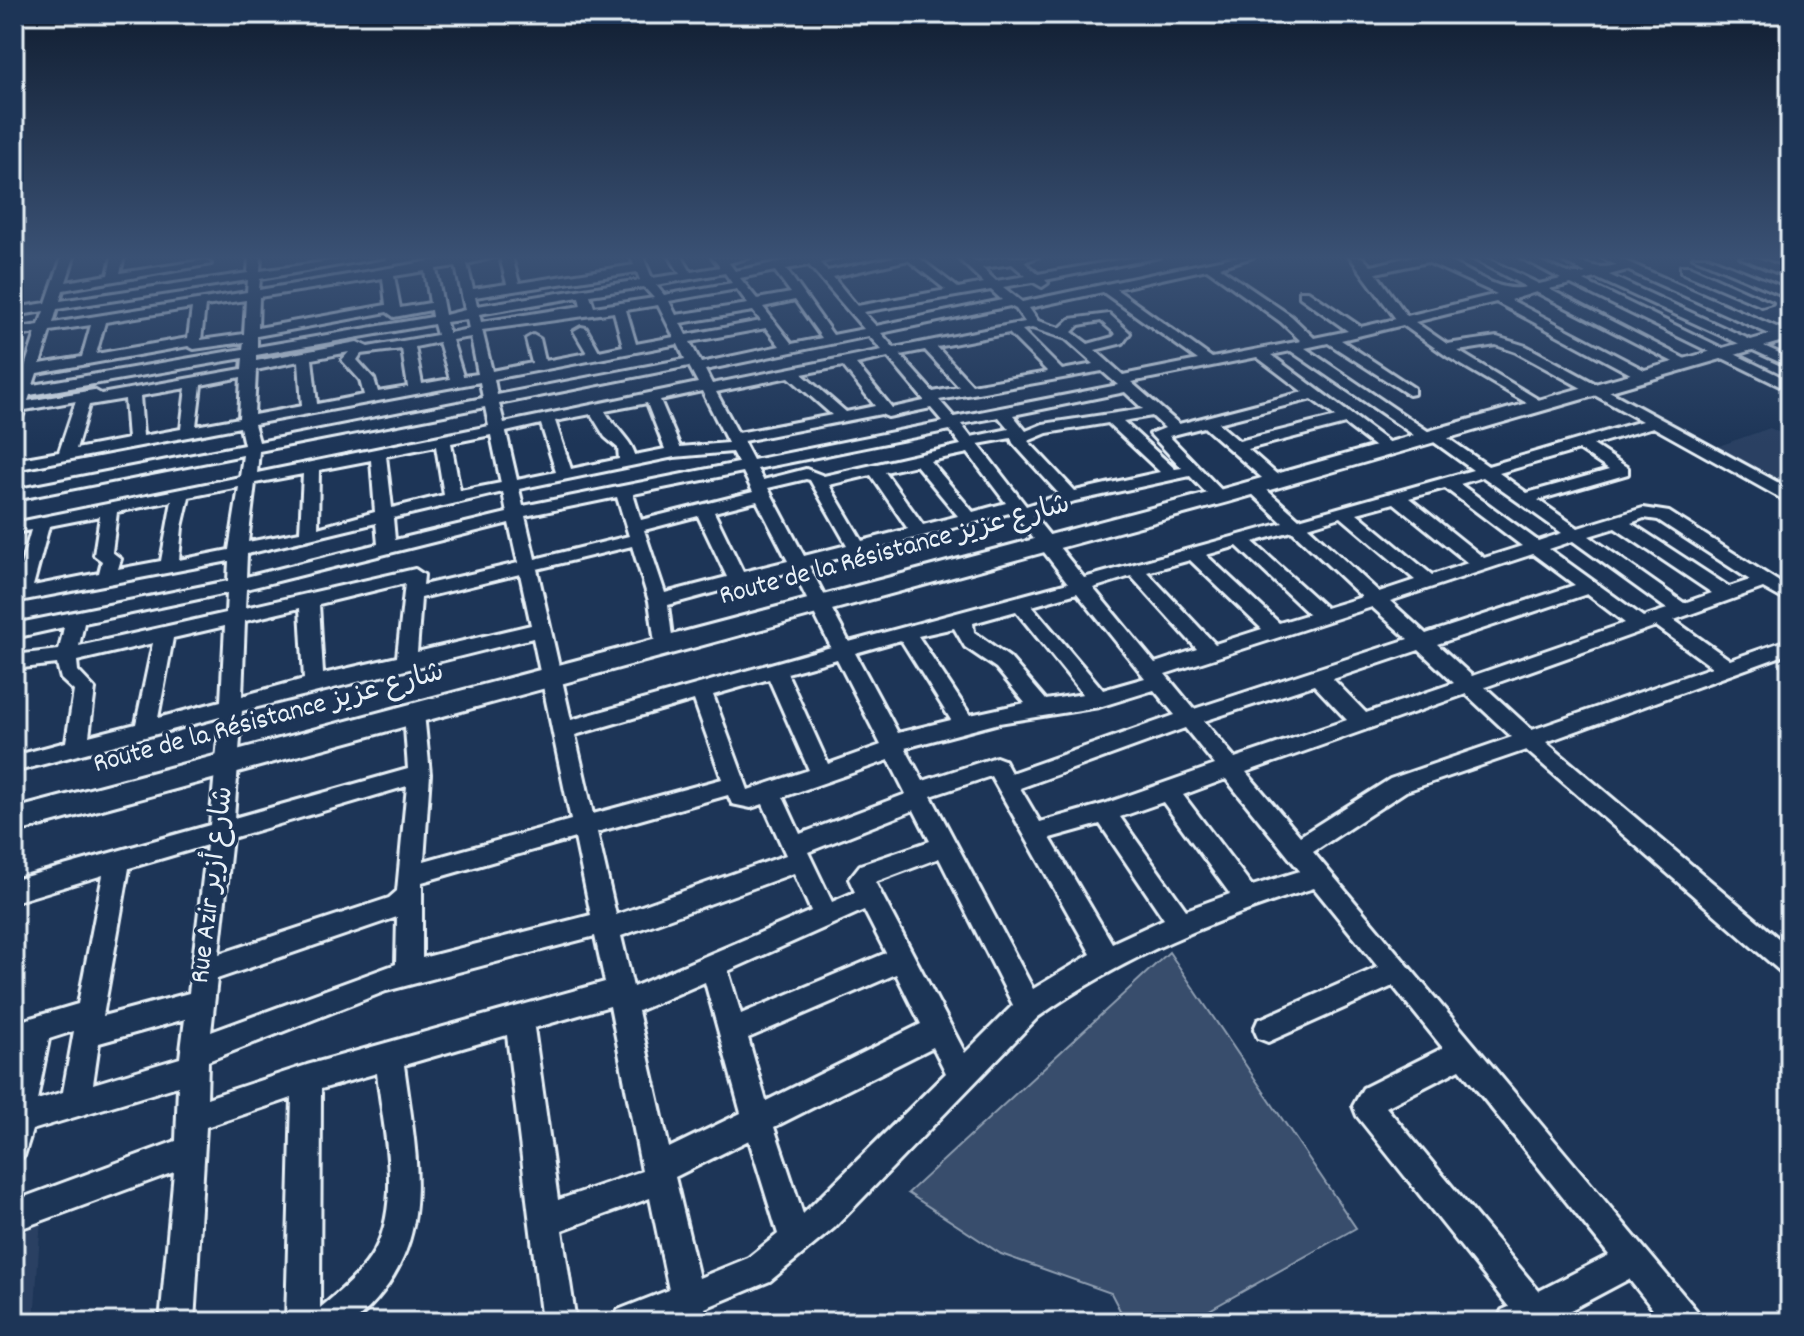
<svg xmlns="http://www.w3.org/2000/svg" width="1804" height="1336" font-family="Dekko,'Playpen Sans Arabic',sans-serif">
<rect width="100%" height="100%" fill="#1d3557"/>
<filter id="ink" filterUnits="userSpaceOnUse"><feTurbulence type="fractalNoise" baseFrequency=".0125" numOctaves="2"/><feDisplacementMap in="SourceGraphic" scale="16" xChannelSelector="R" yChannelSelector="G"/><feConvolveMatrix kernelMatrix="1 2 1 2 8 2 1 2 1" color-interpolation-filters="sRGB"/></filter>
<g filter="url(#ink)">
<g fill="#2a4162">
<polygon points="1770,428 1790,438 1790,485 1716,447"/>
<polygon points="41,1218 34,1322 14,1322 14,1226"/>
</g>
<polygon fill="#374d6c" stroke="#909fb2" stroke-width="2" points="1169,952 1356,1228 1188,1322 1126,1322 1111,1293 1001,1254 908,1193"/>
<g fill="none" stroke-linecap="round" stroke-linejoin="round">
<defs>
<g id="minor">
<path d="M62,257H74L66,282L108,275L112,257H124L120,273L205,260L211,264L63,290L60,301L248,273L249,257H261L260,271L359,257H385L260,279L259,290L454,257H494L467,264L473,289L507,284L500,257H512L519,283L634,265L631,257H643L652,278L680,274L670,257H682L691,272L720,267L712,257H750L729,263L735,271L803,257H839L820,263L827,271L894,257H918L958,288L984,283L957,257H969L975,262L1005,257H1038L1024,262L1038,274L1136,257H1159L1045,280L1048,283L1042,287L1033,282L1003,287L1022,302L1233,257H1253L1219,267L1291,316L1314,338L1348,331L1300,297V291H1308L1361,327L1396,319L1350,257H1362L1371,266C1391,262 1415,253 1434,257C1463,261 1493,295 1526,287L1470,257H1484L1539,284L1561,279L1520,257C1544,257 1563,279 1586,273L1555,257C1581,257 1590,272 1616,265L1601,257H1616L1790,333V342L1785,341L1627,270L1609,275L1790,358V367L1596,278L1584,281L1790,381V391L1571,284L1549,289L1695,364L1683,367L1536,292L1511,300L1650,373V379H1640L1496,302L1415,322L1447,344L1497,337L1526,346L1790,489V501L1784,500L1653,427L1593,445L1628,468V474L1538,500L1578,528L1643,508L1669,512L1790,589V603L1763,588L1674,620L1730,660L1790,639V653L1546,742L1790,948V976L1781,972L1526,750L1406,791L1313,852L1696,1310L1701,1322H1663L1629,1279L1548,1322H1497L1502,1310L1509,1307L1357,1116L1353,1106L1363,1088L1443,1048L1393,986L1268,1042L1258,1038L1254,1029L1258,1020L1378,967L1314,888C1215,919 1123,957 1038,1017L834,1228L770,1281L705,1308L709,1322H613L618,1310L669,1290L650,1198L562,1230L576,1322H542L507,1035L404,1065C417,1164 440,1248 354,1322H286L292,1098L206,1127L194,1322H160L174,1172L14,1231V1201L176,1141L178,1086L32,1130L24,1156L14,1161V1074L20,1048L14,1049V1023L78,1004L103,875L14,902V880L210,825L220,717L14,772V756L66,742L74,691L61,679L57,664L14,669V655L59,650L64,627L14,638V624L228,581L229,561L14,602V590L31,530L14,533V523L240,477L243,455L14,500V490L244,445L240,427L14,470V460L59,452L76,401L25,410L19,424L14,426V389L18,388L36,333L14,337V329L39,325L44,311L14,316V308L46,303ZM908,260L946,290L857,306L833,277ZM1427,262L1497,294L1407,316L1376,273ZM1012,264L1026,276L996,281L982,268ZM809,265L864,329L833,335L786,269ZM456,266L465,310L445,315L436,269ZM1207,269L1281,322L1301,341L1212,358L1116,289ZM425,271L430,303L400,308L394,276ZM775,271L791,293L757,299L740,278ZM637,272L640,280L477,306L475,297ZM725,273L732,283L664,295L656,285ZM383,278L386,305L258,328L259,297ZM248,280L247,292L53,323L57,309ZM644,287L654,298L594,307L590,295ZM737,289L748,304L676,315L669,301ZM991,290L1002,300L876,326L863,312ZM1103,292L1198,360L1123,375L1095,350L1123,343L1130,333L1109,314L1070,319L1060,328L1038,321L1029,308ZM579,297L581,306L481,322L479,314ZM246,300L244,334L201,340L205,306ZM795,300L822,338L792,344L763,307ZM658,305L674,337L636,344L626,310ZM1010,306L1016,309L1025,322L894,348L881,333ZM192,308L188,338L96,354L105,322ZM431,310L432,317L257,347V336L387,312L394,317ZM753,311L761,321L686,335L680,323ZM614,312L623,346L599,351L586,328L581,327L574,331L587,353L545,361L540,339L533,335L526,339L532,363L492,371L482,330ZM467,319L469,329L449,333L446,322ZM1101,321L1116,334L1113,337L1088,344L1072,332L1079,325ZM434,324L437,335L368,347L357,342L256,361V355ZM91,325L82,357L40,364L50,331ZM1403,325L1448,357L1537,409L1542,410L1549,406L1458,351L1496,345L1516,352L1642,421L1488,466L1442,434H1432L1305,348L1328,343L1409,395L1414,394V388L1341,340ZM766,328L780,346L701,363L690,342ZM1032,328L1066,339L1094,364L1062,370L1022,330ZM1009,333L1048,372L972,385L937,347ZM869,336L882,350L712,384L705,370ZM471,337L478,374L463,376L452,340ZM244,342L243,349L33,385L37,373L188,346L194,349ZM439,342L450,379L422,384L415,347ZM678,344L685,359L497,395L494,379ZM402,349L408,387L378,392L374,379L357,360L361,354ZM925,350L959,387L933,392L900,355ZM1291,351L1424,442H1434L1473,470L1299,519L1260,484H1248V490L1283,523L1084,578L1033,515L1075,501L1190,476L1214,501H1226L1228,497L1169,436L1204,427L1269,484H1281V478L1248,449L1345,424L1383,453H1395V447L1271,355ZM349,352L342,360L360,380L364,395L317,404L312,359ZM888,357L924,400V401L892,408L856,364ZM1257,357L1303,392L1179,424L1131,382ZM243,358L242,369L101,394L94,390L28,401L30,395ZM299,361L302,406L254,415L256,370ZM689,366L698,383L504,423L499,404ZM843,366L875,406L846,412L802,374ZM1102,371L1118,385L954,417L939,400ZM241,377L239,418L196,426L201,385ZM789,377L832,415L738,433L716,392ZM480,382L483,398L259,442L254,424ZM186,388L181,429L143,436L140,396ZM702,391L728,443L680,447L660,400ZM1125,392L1143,409L1043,424L1026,431L1013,415ZM125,399L128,439L76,449L89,405ZM1312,399L1336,417L1239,441L1218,423ZM647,403L665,449L635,455C632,441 613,426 605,411ZM485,407L489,426L257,473L259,451ZM931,408L943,422L753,460L743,441L881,414L888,417ZM591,414L605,437L618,448L619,459L571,469L555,421ZM1152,416L1165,428L1150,434L1182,468L1175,469L1123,421ZM999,417L1009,429L971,437L961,424ZM1108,423L1160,472L1075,491L1028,441L1047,433ZM541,424L556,472L517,480L506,432ZM950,430L961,445L824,476L806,469L763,480L757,469ZM491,435L501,483L460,491L451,443ZM1011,438L1013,443L1060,495L1026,506L978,444ZM436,446L444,495L392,508L386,456ZM1579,450L1609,470L1527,493L1499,473ZM732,452L738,463L523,506L519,489L674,457ZM968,453L1006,503L973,512L930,461ZM371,460L375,512L318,528L319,470ZM916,465L958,516L923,525L885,472ZM743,472L753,492L641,520L633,494ZM303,474L300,532L248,542L255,483ZM871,475L908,529L862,541L829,485ZM1483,477L1562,533L1538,541L1460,484ZM806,479L810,480L847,545L804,556L768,488ZM239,487L229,550L179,560L182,527L189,497ZM1445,488L1522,546L1484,558L1409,498ZM503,492L507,513L395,540L393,518ZM617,497L629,536L535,559L525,516ZM172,501L161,561L118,569L121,559L112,552L117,512ZM757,501L788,561L743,572L714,512ZM1394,503L1468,563L1432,575L1357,513ZM1013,512L1068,583L849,642L809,566ZM100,516L94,555L102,561L99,573L33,586L49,526ZM698,516L727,577L665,593L644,530ZM1341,517L1415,580L1379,592L1308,527ZM1644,518L1658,520L1750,580L1729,587L1631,523ZM376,523L378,544L246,577L247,554ZM509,523L518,563L423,585L424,575L415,569L245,608L246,589ZM1615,528L1712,593L1684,603L1589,536ZM1292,531L1362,597L1326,608L1253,542ZM1573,541L1667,609L1643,617L1549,549ZM632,546L649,601L656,650H670L673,645L668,605L793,571L831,647L571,720L537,569ZM1237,546L1309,614L1279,623L1206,555ZM1533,554L1575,585L1426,634L1390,601ZM1190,560L1262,629L1215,644L1147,572ZM520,574L531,625L417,652L421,598ZM1131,576L1197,649L1155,663L1093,588ZM405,583L397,657L323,674L319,604ZM227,593L226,613L79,646L84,623ZM1077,593L1145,678L1103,690L1032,606ZM1587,594L1625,623L1472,676L1437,644ZM1372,607L1408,639L1194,709L1165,674ZM300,608L304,679L242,696L245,621ZM1016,611L1083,694L1046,700L1010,658L974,632L973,623ZM225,626L221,701L158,718L173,638ZM1656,626L1712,667L1532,730L1485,687ZM954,628L965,647L996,668L1025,703L970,715L918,636ZM533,638L571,820L424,861L430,774L424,713L421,708H407L404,713L408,769L234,818L242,711ZM901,640L951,720L898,733L855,653ZM153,643L136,724L89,736L95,689L78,671L77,661ZM1419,650L1454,683L1366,713L1333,679ZM837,659L881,745L828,764L787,673ZM769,679L809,770L748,790L713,695ZM1314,685L1347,720L1235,758L1204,721ZM1154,690L1175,715L1011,773L1004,760L996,757L923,781L905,748L999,723L1099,707ZM1466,694L1512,737L1390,779L1300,836L1246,772ZM694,700L722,779L593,814L575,735ZM1185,728L1215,765L1104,804L1040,822L1020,788ZM889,760L906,794L800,834L783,797ZM991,776L1091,954L1033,989L931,796ZM1226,779L1300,871L1252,886L1183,795ZM407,786L397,891L389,898L219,954L232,838ZM728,795L732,804L751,808L763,804L786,855L616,915L597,832ZM1163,802L1230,894L1186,910L1120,817ZM914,810L930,841L860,865L849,879L855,892L832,902L808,852ZM1100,824L1164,919L1112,943L1050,838ZM575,838L591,915L422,958V882ZM207,845L189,993L103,1016L129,868ZM939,858L1013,1005L965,1053L875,882ZM794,873L811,911L633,987L621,936ZM864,910L886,953L741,1014L728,971ZM397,917L396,964L211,1032L217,979ZM595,936L605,982L307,1065L207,1098L208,1061L386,991ZM896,974L921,1024L766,1101L748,1038ZM705,982L741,1113L669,1148L638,1011ZM610,1006L642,1171L558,1200L534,1028ZM185,1019L180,1058L93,1084L99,1043ZM74,1031L63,1092L37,1100L49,1039ZM933,1047L946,1073L803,1214L774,1127ZM1460,1069L1609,1255L1539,1291L1386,1107ZM377,1073C383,1129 402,1198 375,1250C362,1274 340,1291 320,1308L321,1089ZM749,1140L778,1234L748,1258L699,1278L675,1177Z"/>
<polygon points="1693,257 1708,257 1790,290 1790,298"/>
<polygon points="1740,257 1755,257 1790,270 1790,278"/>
<polygon points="1681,266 1689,266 1772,303 1762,306 1681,272"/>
</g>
<polygon id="major" points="1790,329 1790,339 1228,502 14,833 14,809 1212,492"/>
</defs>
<use href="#minor" stroke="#e8f1f8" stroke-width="6"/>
<use href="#major" stroke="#e8f1f8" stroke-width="6"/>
<use href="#minor" fill="#1d3557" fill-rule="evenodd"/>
<use href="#major" fill="#1d3557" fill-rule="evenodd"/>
</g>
</g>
<linearGradient id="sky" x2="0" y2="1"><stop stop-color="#101d30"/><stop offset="0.58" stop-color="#3a5174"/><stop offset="1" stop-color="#3a5174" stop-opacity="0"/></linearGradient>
<rect width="1804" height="444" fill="url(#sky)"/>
<g text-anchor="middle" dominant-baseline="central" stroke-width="7" stroke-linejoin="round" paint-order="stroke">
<g font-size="28" fill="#e8f1f8" stroke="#1d3557">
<text transform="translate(895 552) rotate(-15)">Route de la Résistance شارع عزيز</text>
<text transform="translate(269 720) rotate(-15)">Route de la Résistance شارع عزيز</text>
<text transform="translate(214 885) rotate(-83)">Rue Azir شارع أزير</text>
</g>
</g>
<rect width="1804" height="1336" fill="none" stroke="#1d3557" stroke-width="48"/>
<rect x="24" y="24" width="1756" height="1288" fill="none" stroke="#e8f1f8" stroke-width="3" filter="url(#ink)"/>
</svg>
